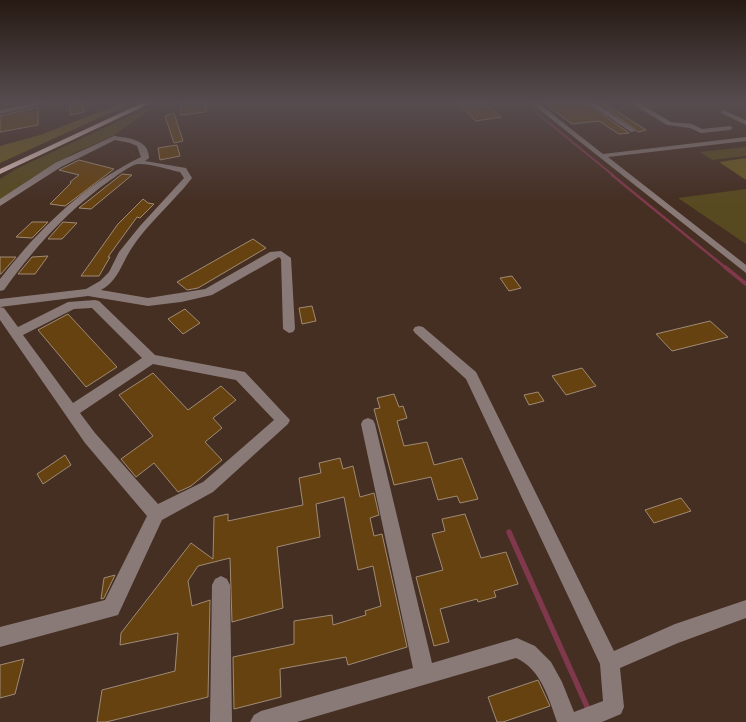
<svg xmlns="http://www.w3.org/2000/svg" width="746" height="722" font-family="'Work Sans',sans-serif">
<rect width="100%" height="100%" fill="#452e22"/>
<g fill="#584a20">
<polygon points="149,107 151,109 113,136 72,154 32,178 0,200 0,179 16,169"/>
<polygon points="746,147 746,156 712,160 700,152"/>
<polygon points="746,189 746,244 678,198"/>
</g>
<g fill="#6b591f">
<polygon points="123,103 132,103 0,163 0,146 40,135"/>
<polygon points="746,158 746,180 719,162"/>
</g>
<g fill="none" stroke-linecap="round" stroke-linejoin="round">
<polyline stroke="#80394c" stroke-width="2" points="538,114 614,176"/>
<polyline stroke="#80394c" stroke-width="2.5" points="612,175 726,268"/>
<polyline stroke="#80394c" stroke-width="4" points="725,267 746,284"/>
<polyline stroke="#80394c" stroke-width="5.5" points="509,532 589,711"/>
</g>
<g fill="#664211" stroke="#9f8b75">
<polygon points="70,103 83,103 84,112 70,115"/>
<polygon points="181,103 206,103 206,112 180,115"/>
<polygon points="458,103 485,103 501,117 476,121"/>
<polygon points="544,103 586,103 629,133 619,134 599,121 572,124"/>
<polygon points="600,103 604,103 646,130 638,132"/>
<polygon points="38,107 38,125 0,132 0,116"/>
<polygon points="174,113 183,141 174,143 165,116"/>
<polygon points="177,145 180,156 160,160 158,148"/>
<polygon points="79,160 114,169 65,206 50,204 71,183 70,182 79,175 59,170"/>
<polygon points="122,174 132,175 91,209 79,208"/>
<polygon points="143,199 148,203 154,204 140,218 137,217 108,257 110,257 99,276 81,276 118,224"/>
<polygon points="32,222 48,222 32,238 16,237"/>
<polygon points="63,222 77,223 62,239 48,239"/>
<polygon points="253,239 266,248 198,288 187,290 177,282"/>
<polygon points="48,256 35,274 18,274 32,257"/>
<polygon points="0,257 16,257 1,274 0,274"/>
<polygon points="512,276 521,288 509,291 500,278"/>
<polygon points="312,306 316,321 302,324 299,308"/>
<polygon points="185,309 200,323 183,334 168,319"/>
<polygon points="68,314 117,367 86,387 38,330"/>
<polygon points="710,321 728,337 672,351 656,334"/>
<polygon points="582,368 596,386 566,395 552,376"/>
<polygon points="153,373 188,410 221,386 236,400 213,418 222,428 205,442 222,460 191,486 178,492 154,463 136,477 121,459 153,436 119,395"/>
<polygon points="538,392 544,401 529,405 524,395"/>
<polygon points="394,394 399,407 403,406 407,418 397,421 404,446 427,442 434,465 462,458 478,499 460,503 457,496 438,500 431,477 394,485 374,409 380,408 377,398"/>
<polygon points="65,455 71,465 43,484 37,474"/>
<polygon points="340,458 343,469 353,466 360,497 374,493 379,515 370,518 374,536 382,534 407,647 348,665 346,657 280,669 281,697 234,709 233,657 294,644 294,621 332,615 333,625 366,615 365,611 381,606 373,566 358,570 344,497 316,504 320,537 277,547 283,608 232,622 230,558 198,566 188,581 192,606 210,600 208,697 106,722 97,722 102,690 175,671 178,633 120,645 121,633 191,543 213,559 214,517 228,514 228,521 303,505 299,478 321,473 319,463"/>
<polygon points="681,498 691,511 654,523 645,510"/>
<polygon points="465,514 481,558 506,552 518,584 494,591 496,597 478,602 477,599 440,609 449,642 434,646 416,577 443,570 432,534 445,531 442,519"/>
<polygon points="115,575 104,598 101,599 104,578"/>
<polygon points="24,659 15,694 0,698 0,665"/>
<polygon points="538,680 550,706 503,722 497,722 488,697"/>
</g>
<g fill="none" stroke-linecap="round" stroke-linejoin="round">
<g fill="#897a78" fill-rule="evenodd">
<polygon points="33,103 47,103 0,114 0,110"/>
<polygon points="531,103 538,103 603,154 746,137 746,141 608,157 746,265 746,273"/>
<polygon points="588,103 596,103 636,131 631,132"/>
<polygon points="631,103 639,103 671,122 692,124 702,129 730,126 733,128 730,130 701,133 690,128 667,125"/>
<polygon points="723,110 746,120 746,125 721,113 720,112"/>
<path d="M114,136C128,138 149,139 149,158L145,161L186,168L192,178C172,204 143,227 127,256C120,269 115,283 101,290L148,298L205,289L270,252L281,251L291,258L295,329L293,332L289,333L283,329L281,259L279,257L212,295L181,302L148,306L88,296L0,307V299L86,289L100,281L109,272L119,252L140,226L184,178L180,172C170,170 149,163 138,164C130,165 118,175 112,179C69,209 34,248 4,290L0,291V279C39,229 83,185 141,157L137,146L130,143L115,140L61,167L0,206V199L55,163Z"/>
<path d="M95,300L99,301L155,355L245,372L290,420L288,424L213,492L162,520L118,615L0,647V627L105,600L147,516L85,443L0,320V307L4,308L18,327L68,302ZM92,308L142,358L73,403L23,335L74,309ZM153,364L236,380L274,420L203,482L158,504L95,433L80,413Z"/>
<path d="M419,326L423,327L476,372L614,651L675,624L746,600V618L678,643L620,668L624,707L621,714L602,722H557C549,699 541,669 516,658L297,722H250L254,715L261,711L413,668L361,424L363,420L368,418L373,420L375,424L432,663L517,638L535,646L551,662L562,682L574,712L603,701L600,664L466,379L415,333L413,330L415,327Z"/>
<polygon points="221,576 227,579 230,585 232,722 210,722 212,585 215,579"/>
</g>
<polygon fill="#ddc0bb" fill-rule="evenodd" points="142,103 151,103 0,174 0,169"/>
</g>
<linearGradient id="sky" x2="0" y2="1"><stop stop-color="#261913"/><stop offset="0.5" stop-color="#564c4f"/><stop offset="1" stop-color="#564c4f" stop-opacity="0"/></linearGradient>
<rect width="746" height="204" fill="url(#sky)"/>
</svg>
